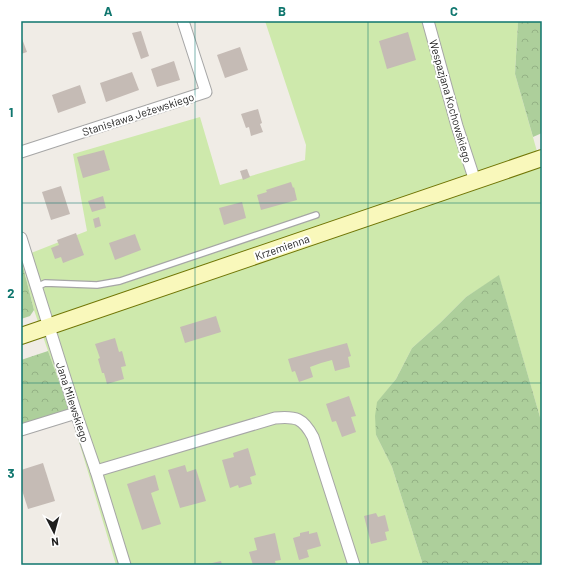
<svg xmlns="http://www.w3.org/2000/svg" width="563" height="586" font-family="Barlow,sans-serif">
<defs>
<pattern id="forest-crowns" width="20" height="18" patternUnits="userSpaceOnUse"><rect width="20" height="18" fill="#adcf9b"/><path d="M2 6a3 3 0 1 1 6 0M12 15a3 3 0 1 1 6 0" fill="none" stroke="#94b185"/></pattern>
</defs>
<rect width="100%" height="100%" fill="#f0ece6"/>
<polygon fill="#cee9ac" points="265,21 518,21 515,74 542,169 542,424 499,276 466,297 440,323 412,348 396,379 377,403 376,435 392,467 423,565 116,565 70,412 48,351 34,310 21,257 87,231 73,154 200,117 220,185 305,160 306,145"/>
<g fill="url(#forest-crowns)">
<polygon points="518,21 542,21 542,133 533,137 515,74"/>
<polygon points="21,259 34,310 30,316 21,319"/>
<polygon points="499,275 542,424 542,565 423,565 392,467 376,435 375,416 377,402 396,379 412,348 440,323 466,297"/>
<polygon points="48,351 70,412 21,426 21,360"/>
</g>
<g fill="#c5bbb5">
<polygon points="141,31 149,56 141,59 132,33"/>
<polygon points="408,32 416,60 387,69 379,41"/>
<polygon points="21,36 27,52 21,54"/>
<polygon points="240,47 248,70 225,78 217,55"/>
<polygon points="174,61 180,80 157,87 151,69"/>
<polygon points="132,72 139,90 106,102 100,83"/>
<polygon points="80,85 86,103 58,113 52,95"/>
<polygon points="258,109 262,123 260,124 263,132 251,136 249,127 246,128 241,114"/>
<polygon points="104,150 110,170 83,178 77,157"/>
<polygon points="247,169 250,177 243,180 240,171"/>
<polygon points="291,182 293,188 294,187 297,200 261,210 257,195 267,192 266,190"/>
<polygon points="61,186 70,214 51,220 42,192"/>
<polygon points="103,196 106,208 92,212 88,201"/>
<polygon points="242,202 246,218 224,225 219,208"/>
<polygon points="99,217 101,226 95,228 93,219"/>
<polygon points="76,233 84,255 63,263 61,257 55,259 51,248 59,245 57,240"/>
<polygon points="135,234 141,250 115,260 109,243"/>
<polygon points="216,316 221,332 185,343 180,327"/>
<polygon points="115,338 119,352 122,351 126,366 121,367 124,379 107,384 104,373 102,373 98,359 100,358 95,344"/>
<polygon points="347,343 351,356 348,357 350,367 335,371 332,360 321,363 310,367 313,377 299,382 295,371 292,372 288,359"/>
<polygon points="349,396 356,416 351,417 356,432 342,437 336,421 332,422 326,404"/>
<polygon points="248,448 256,475 250,477 252,484 239,488 238,485 230,488 222,460 234,457 233,453"/>
<polygon points="43,463 55,501 28,509 21,487 21,470"/>
<polygon points="185,465 187,472 196,469 206,501 180,508 168,470"/>
<polygon points="155,475 159,490 151,493 161,524 142,530 127,484"/>
<polygon points="376,513 378,517 385,515 389,531 385,532 387,540 371,544 364,516"/>
<polygon points="309,531 309,534 317,532 321,546 307,550 309,557 299,560 293,538 300,536 300,533"/>
<polygon points="275,533 281,560 275,561 276,565 253,565 249,552 257,550 254,538"/>
<polygon points="221,561 222,565 208,565 208,564"/>
</g>
<g fill="none" stroke-linecap="round" stroke-linejoin="round">
<defs>
<polyline id="lane" points="37,287 45,283 97,285 120,281 316,215"/>
<g id="street">
<polyline points="428,21 457,126 475,181"/>
<polyline points="21,152 206,92 183,21"/>
<polyline points="21,238 76,413 96,471 125,565"/>
<polyline points="21,430 76,413"/>
<path d="M96,471L275,418C296,416 303,418 313,437L354,565"/>
</g>
<polyline id="secondary" points="21,336 542,158"/>
</defs>
<use href="#lane" stroke="#a6a6a6" stroke-width="8"/>
<use href="#street" stroke="#a6a6a6" stroke-width="13"/>
<use href="#secondary" stroke="#717606" stroke-width="18"/>
<use href="#lane" stroke="#fff" stroke-width="5.5"/>
<use href="#street" stroke="#fff" stroke-width="11"/>
<use href="#secondary" stroke="#f9f8bb" stroke-width="16"/>
</g>
<path fill="none" stroke="#0f766e" stroke-width="1" stroke-opacity="0.55" d="M195,21V565M368,21V565M21,203H542M21,383H542"/>
<g text-anchor="middle" dominant-baseline="central" stroke-width="4" stroke-linejoin="round" paint-order="stroke">
<g font-size="11" fill="#1f1f1f" stroke="#fff">
<text transform="translate(451 101) rotate(74)">Wespazjana Kochowskiego</text>
<text transform="translate(138 114) rotate(-18)">Stanisława Jeżewskiego</text>
<text transform="translate(282 247) rotate(-19)">Krzemienna</text>
<text transform="translate(73 402) rotate(72)">Jana Milewskiego</text>
</g>
</g>
<rect width="563" height="586" fill="none" stroke="#ffffff" stroke-width="44"/>
<g transform="translate(54 532) rotate(174)" stroke="#ffffff" stroke-width="3" paint-order="stroke">
<path d="M0-3L7 15L0 10L-7 15Z" fill="#1f1f1f"/>
<text y="-6" font-size="11" font-weight="bold" text-anchor="middle" fill="#1f1f1f">N</text>
</g>
<rect x="22" y="22" width="519" height="542" fill="none" stroke="#0f766e" stroke-width="1.5"/>
<g font-size="13" text-anchor="middle" font-weight="bold" fill="#0f766e">
<text x="108" y="16">A</text>
<text x="282" y="16">B</text>
<text x="454" y="16">C</text>
<text x="11" y="117">1</text>
<text x="11" y="298">2</text>
<text x="11" y="478">3</text>
</g>
</svg>
